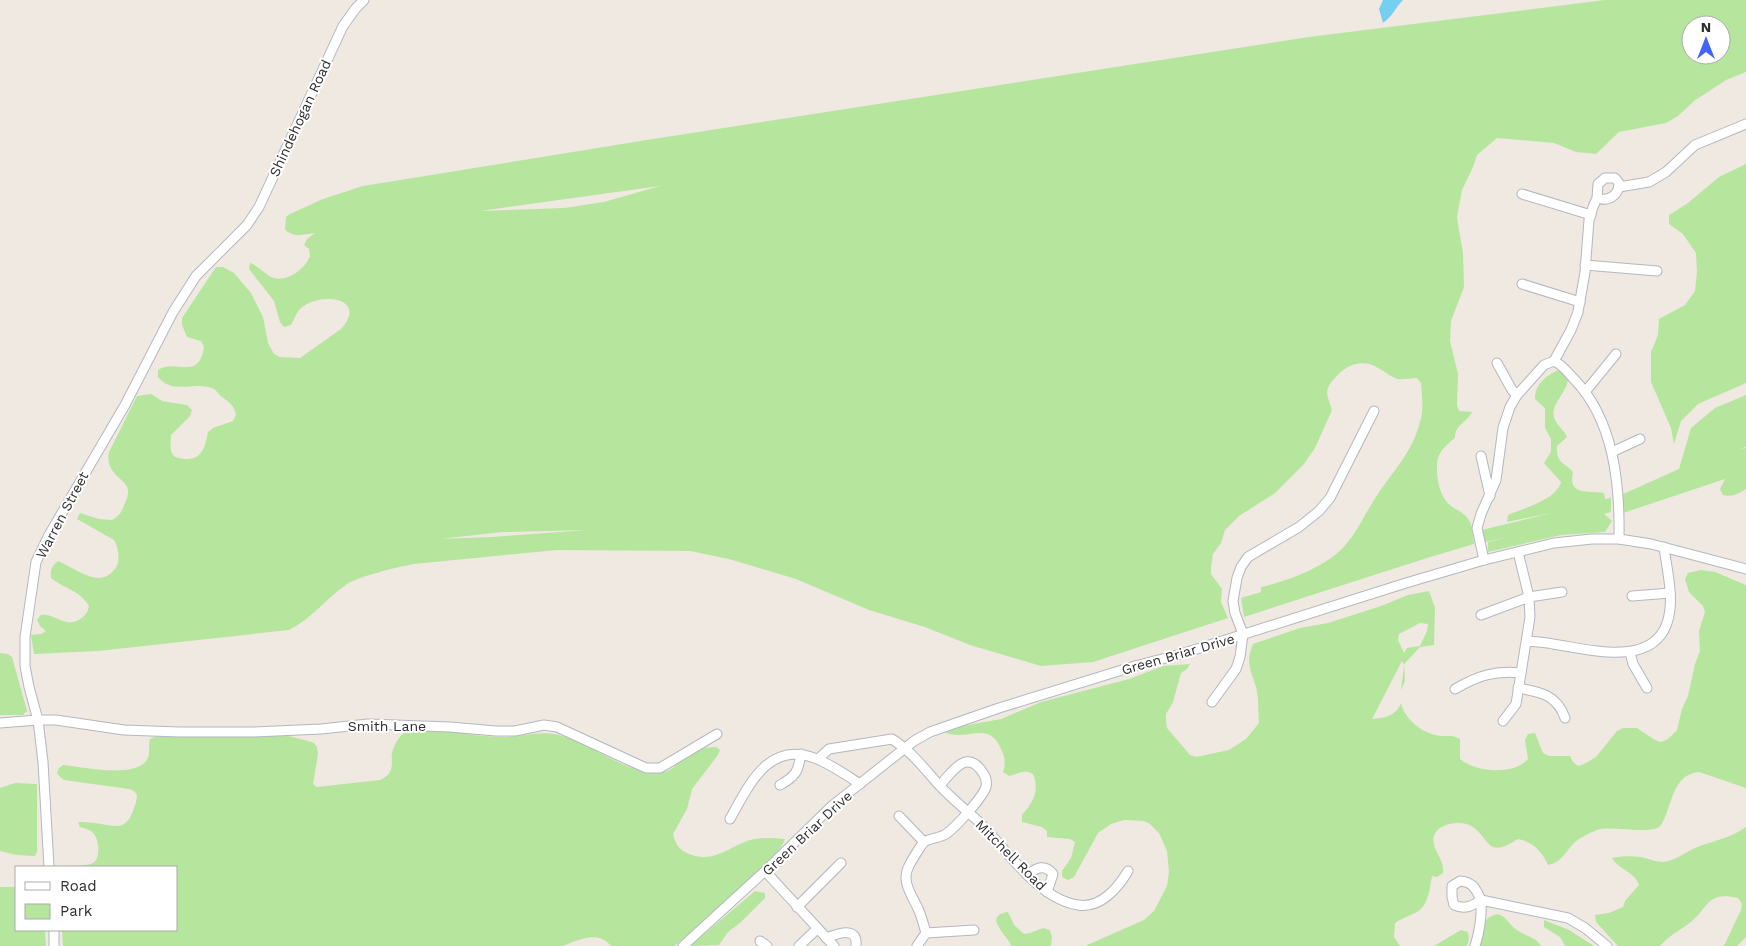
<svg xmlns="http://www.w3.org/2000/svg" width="1746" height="946" font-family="'Work Sans',sans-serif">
<rect width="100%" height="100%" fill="#efe9e1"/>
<g fill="#b6e59e" fill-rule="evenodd">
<path d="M1605,0H1746V72L1726,80L1694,101L1678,116L1666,123L1619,132L1596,154L1576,152L1554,143L1497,138L1477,155L1473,167L1462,190L1458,211L1457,218L1463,253L1464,287L1451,321L1450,341L1458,374L1457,405L1459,411L1472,412C1467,423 1455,424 1455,438C1437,452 1435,459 1438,481C1439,487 1442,497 1447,502C1454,511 1464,510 1470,522C1473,528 1473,537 1474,544L1427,558L1244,617L1241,598L1261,592V587C1284,582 1311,572 1331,558C1353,543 1362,518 1376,497C1393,471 1412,453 1420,422C1424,410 1422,396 1421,383L1417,378C1411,378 1403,380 1397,379C1392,377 1385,372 1380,369C1363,358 1347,364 1335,378C1323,391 1327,394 1332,410L1315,448L1304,464L1275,493L1239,516L1225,530L1221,543L1213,554L1211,567V574L1222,589L1221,602L1228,618L1093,662L1041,666L970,645L925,627L869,610L796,579L729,559L690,551L557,550L414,564C398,567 359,576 347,584C327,598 311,619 289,630L98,651L34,654L31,635L41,634L46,631L40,626L37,620L41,615C57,613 66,631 83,617C87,613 88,611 89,606C81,591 63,588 51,578C50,570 52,566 58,561C73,567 97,587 111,573C114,570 117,567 118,563C119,555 118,546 114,540L77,519L80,513L99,519L112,520C119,516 122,512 124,505C126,501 128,497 128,493C130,479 104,476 109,452L137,396L151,394L162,401L187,405L192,410L190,416L171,435C171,440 169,450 173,455C175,458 180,458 184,459C202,460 205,448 208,432L213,428L233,421L236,415C234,405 230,403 222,397C219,395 217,391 214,389C194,380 174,396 158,377V370C175,358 199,382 204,347L201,341L187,337L182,325V318L216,267H223L234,273L251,293L263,317L268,343L274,354L280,357L300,358L341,329C369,298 321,291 301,308C296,313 294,320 291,325L284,327L280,322L274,301L249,269L250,263C259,266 266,276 274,278C288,282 306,268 310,256L309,249L304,245L307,239L315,233C305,234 293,239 285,229L286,217L290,214L323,199L363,186L647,140L1309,37ZM1691,25H1721V55H1691ZM660,186L604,202L564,208L480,211ZM587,530L492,537L440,539L503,532Z"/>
<polygon points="1746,164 1746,383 1698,404 1681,421 1674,444 1671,428 1651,382 1651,352 1658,335 1659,319 1685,305 1695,291 1697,272 1696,253 1683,234 1669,224 1669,215 1688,203 1719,177"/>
<path d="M1558,370L1568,378C1568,393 1548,405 1555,420C1558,426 1564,430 1567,437L1557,446C1556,464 1564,461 1573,472C1567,497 1590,490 1604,493L1605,499L1611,498V512L1604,514L1612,521L1605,532L1561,535L1488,552V542L1507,537L1485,542L1482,530L1551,513L1507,522L1508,515C1524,508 1556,500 1561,482L1544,463L1551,452V439L1545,428V408L1535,399C1535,384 1546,376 1558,370Z"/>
<path d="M1746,395V447L1739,450L1746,448V489C1738,494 1733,497 1723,495L1720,489L1725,479L1623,513L1621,495L1679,469L1691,428L1715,408Z"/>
<path d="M1701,570L1715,572L1746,585V788L1699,772C1671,774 1672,809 1661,825C1653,836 1612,825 1597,830C1590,833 1579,838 1574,843C1565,852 1561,863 1548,865C1542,851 1533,842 1518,839C1511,843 1502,850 1493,847C1487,845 1481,831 1471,826C1462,820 1437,823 1434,836C1430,848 1445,859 1443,873L1437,877L1432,876C1430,888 1428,906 1417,912C1409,916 1402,918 1395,923L1394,937L1400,946H1085L1144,920L1154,911L1167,886L1169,872L1167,851L1159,833L1150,824L1144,821L1124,820L1111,824L1098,833L1074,877L1068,880L1062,877V871L1071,858L1075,842L1070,839L1047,837V831L1042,827L1022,822V815C1033,802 1040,791 1033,774C1024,769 1018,774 1009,776L1003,772C1006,764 1005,757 1001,749C989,720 969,741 946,733L951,728L1001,719L1041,702L1129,679L1163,666L1190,664L1187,669L1181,673L1173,702L1166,714V722L1167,728L1190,755L1196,757L1229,750L1246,739L1259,723C1258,711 1259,698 1256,687C1251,670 1245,662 1253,644L1300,628L1328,623L1381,606L1408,595L1429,591L1435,608L1434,645L1420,647L1406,662L1404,665L1405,680L1401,691L1404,665L1402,661L1372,719C1385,718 1396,716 1401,703C1405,720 1423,734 1441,736C1449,736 1453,735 1460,739V759C1475,772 1513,776 1528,759L1525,740L1528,734L1535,733L1543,753L1549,756H1570L1573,762L1578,766L1584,764L1596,757L1617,731L1623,728H1637L1655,740L1661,742L1668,739L1677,730L1682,709L1688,696L1695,664L1700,651L1699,631L1705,612L1703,606L1689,592L1685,579L1688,573ZM1420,623L1428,624L1427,631L1420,646L1407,648L1404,653L1398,640L1399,634Z"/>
<polygon points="0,653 8,654 12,657 27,711 23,715 0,715"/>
<path d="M410,730C422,730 433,730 445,731C464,733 483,737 502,737C521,737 540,730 559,735C595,744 624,775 662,772C673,772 681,758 690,752C697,747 707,748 716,747L720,750L718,755L692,789L687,809L673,834C676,846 680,851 692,855C715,863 730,846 750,840C762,837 774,838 785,839C781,858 694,929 675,946H611C598,930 579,940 563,946H63L62,930H176V867H65C73,865 85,867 93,863C101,859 99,839 94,834C91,830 84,828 80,827L78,822C83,822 89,822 94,823C112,825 125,833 133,811C135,805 137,801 137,795L134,791L129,789L64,780L60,777L57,773L59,768L63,765C82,767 133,778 146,761C151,756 148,745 150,739L155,737L285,735L308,741L314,743L317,747L318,754L313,784L317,787L380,780C384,778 390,775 391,769C393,764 391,758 392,753C394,744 401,732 410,730Z"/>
<polygon points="15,783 37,784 37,852 35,856 16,855 0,851 0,788"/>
<path d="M1746,827V937L1737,946H1724L1741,910L1742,904L1738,898C1708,891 1709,906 1692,921C1681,930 1669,935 1660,946H1618L1596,922L1595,915L1609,913L1623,907L1625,901L1639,885C1634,871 1619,870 1612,858C1621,856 1631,856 1640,857C1647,858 1655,862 1663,862C1675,861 1684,853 1695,848C1712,841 1731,838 1746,827Z"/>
<polygon points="0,887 16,887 16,930 45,930 46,946 0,946"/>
<polygon points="755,891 765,893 765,898 740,923 728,932 719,945 690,946"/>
<path d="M1008,912L1014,925L1024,934L1030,933L1043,928L1050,930L1052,937L1051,946H1011C1009,936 981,916 1008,912Z"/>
<path d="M1498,914C1507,917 1509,925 1517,930C1525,936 1536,937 1541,946H1478C1481,932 1481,917 1498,914Z"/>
<polygon points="1544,920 1569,930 1594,946 1565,946 1560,937 1544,927"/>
<polygon points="1461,930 1468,932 1469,939 1467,946 1434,946"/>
</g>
<path fill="#75cff0" d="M1383,0H1403C1395,8 1393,16 1383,23L1379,9Z"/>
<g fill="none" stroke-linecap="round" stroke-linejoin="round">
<defs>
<g id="minor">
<polyline points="1619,187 1649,182 1666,172 1695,145 1746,124"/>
<polyline points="1522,194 1591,215"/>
<polyline points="1585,265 1657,271"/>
<polyline points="1522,284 1580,302"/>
<path d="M1554,361L1571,330L1578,312L1585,272L1589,220L1593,207L1597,198L1598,184L1605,178H1615L1619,183C1619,195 1609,202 1597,198"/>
<polyline points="1497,363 1512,390 1517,395"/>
<polyline points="1585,392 1616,354"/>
<polyline points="1612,452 1640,439"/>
<polyline points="1481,456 1490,496"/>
<path d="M1484,560L1477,528L1481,514L1496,480L1503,428L1510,407L1517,395L1544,365L1554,361C1563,365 1568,373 1574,379C1614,420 1620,484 1619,539"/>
<polyline points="1632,596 1670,593"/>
<polyline points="1481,615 1529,597 1562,592"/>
<path d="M1527,641C1535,642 1544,642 1553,644C1587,649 1652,668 1667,623C1675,600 1667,571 1664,547"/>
<polyline points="1630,652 1633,664 1647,688"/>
<path d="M1518,688C1541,692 1557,695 1565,718"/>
<path d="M1455,689C1477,676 1495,670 1521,673"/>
<polyline points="1212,702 1236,669 1240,657 1243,634 1235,613 1233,601 1237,578 1241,567 1248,557 1299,527 1319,511 1330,498 1374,411"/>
<polyline points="1503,721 1516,704 1530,617 1529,597 1518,552"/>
<polyline points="0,723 38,720 56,720 124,730 179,732 254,732 321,729 368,724 450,727 496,731 515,731 544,725 557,727 646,768 660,768 717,734"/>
<path d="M818,759L829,749L892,739C911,751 923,767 938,784C951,798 966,810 980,823C1007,850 1038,899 1078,905C1100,909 1118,888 1128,871"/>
<path d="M780,785C796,776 798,772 801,754"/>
<polyline points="899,816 924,842"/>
<path d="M730,819C749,785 769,739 817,759C832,765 846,775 860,784"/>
<polyline points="49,867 43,762 38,720 29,687 25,666 25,637 36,562 49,535 125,405 173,312 196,276 247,225 259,207 343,26 356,8 364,0"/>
<polyline points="765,871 834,946"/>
<path d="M1028,875C1037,867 1045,864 1053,874L1047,892"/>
<path d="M1460,881C1473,882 1476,889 1481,900C1472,906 1465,910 1454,905L1452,897V886Z"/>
<polyline points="797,907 841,863"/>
<polyline points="54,930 54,946"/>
<path d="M926,933C924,926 922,918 919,911C914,898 901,883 908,868C910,863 921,845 924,842C930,838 940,838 946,834C956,827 982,798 986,787C987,782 986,777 983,773C967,748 953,771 940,785"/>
<path d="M826,938C837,934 858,925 856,946"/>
<polyline points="760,941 767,946"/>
<polyline points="683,946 765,871 833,805 914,741 930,732 999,708 1135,666 1181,654 1406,583 1484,560 1554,543 1592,539 1619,539 1651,544 1746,569"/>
<polyline points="799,946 817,929"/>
<polyline points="917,946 926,933 974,930"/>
<path d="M1475,946C1480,930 1482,916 1481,900L1568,918L1585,928L1607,946"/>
</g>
</defs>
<use href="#minor" stroke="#b4b7c1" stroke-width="11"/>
<use href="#minor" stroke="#fff" stroke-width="9"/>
</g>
<g text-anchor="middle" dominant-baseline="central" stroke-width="4" stroke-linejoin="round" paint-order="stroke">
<g font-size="14" fill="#2e2e2e" stroke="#fff">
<text transform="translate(300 118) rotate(-65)">Shindehogan Road</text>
<text transform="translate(62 515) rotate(-62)">Warren Street</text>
<text transform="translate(1178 654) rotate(-16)">Green Briar Drive</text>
<text x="387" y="726">Smith Lane</text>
<text transform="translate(807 833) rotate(-43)">Green Briar Drive</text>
<text transform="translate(1011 855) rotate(45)">Mitchell Road</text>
</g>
</g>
<rect x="15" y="866" width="162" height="65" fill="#ffffff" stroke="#ababab"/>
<rect x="25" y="882" width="25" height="8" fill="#ffffff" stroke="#ababab"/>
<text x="60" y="891" font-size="15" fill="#2e2e2e">Road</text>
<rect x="25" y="904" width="25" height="15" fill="#b6e59e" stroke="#ababab"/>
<text x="60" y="916" font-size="15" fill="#2e2e2e">Park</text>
<g transform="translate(1706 40)"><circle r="24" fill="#ffffff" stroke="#ababab"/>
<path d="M0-4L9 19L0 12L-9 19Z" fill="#4264fb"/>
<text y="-8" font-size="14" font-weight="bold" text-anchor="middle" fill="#2e2e2e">N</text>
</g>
</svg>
